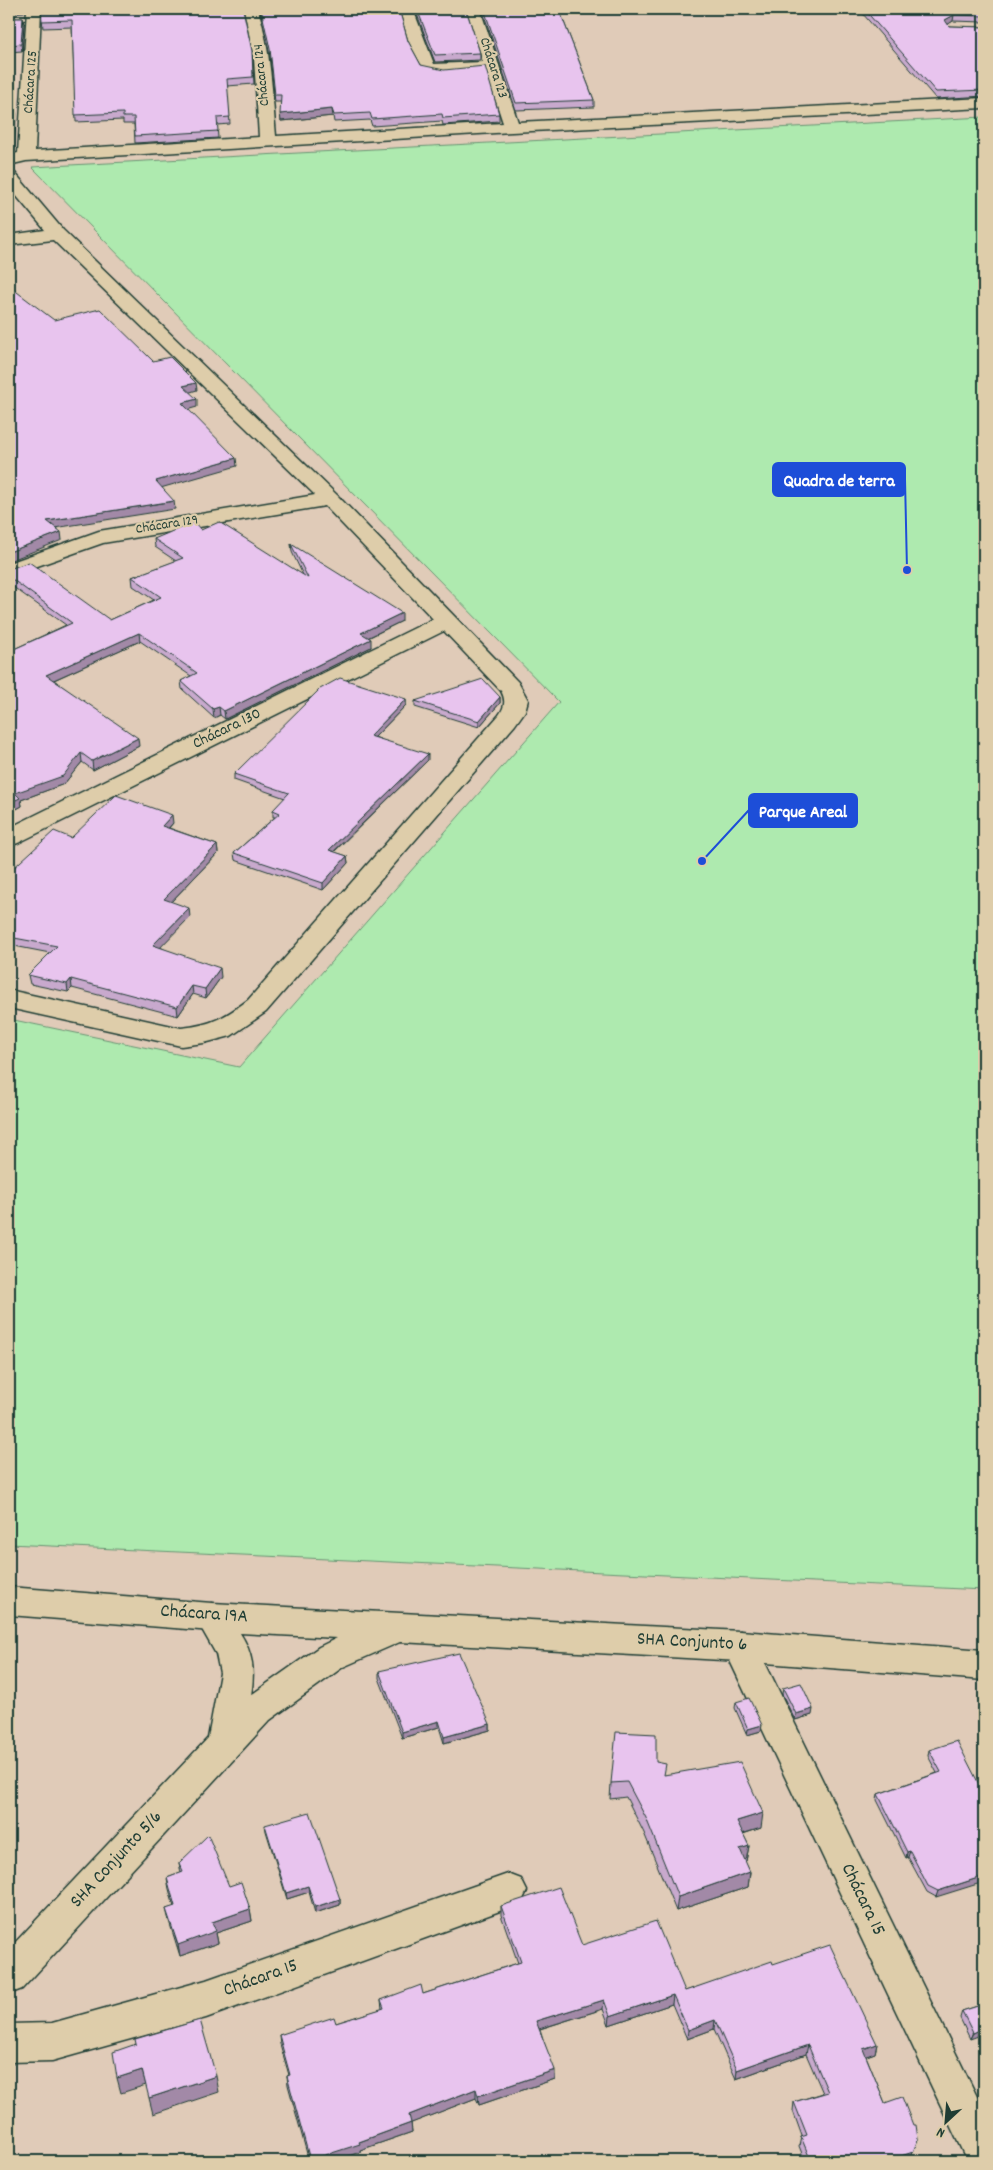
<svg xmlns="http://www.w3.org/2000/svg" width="993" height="2170" font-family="Dekko,sans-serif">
<rect width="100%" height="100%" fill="#e0cbb8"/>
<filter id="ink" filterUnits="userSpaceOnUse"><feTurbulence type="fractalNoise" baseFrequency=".02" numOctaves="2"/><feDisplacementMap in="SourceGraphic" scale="10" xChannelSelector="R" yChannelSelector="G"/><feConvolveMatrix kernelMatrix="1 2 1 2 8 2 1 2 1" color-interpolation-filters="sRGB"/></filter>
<g filter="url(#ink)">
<polygon fill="#aeeaaf" stroke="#669472" points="984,117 984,1590 9,1544 9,1019 239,1067 559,702 32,167"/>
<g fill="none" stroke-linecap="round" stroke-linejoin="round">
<defs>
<g id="street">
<path d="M27,9H41L35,151L259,137L254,58L244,9H258C271,50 272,93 276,136L503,123L486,71L444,75L423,71L410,47L399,9H413L434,64L483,62L466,9H480L518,122L984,98V108L512,132L26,161L9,165V155L18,153Z"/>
<path d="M9,172L15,173L63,230L337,495L518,682L528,700L525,711L515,725L266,1012L231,1036L204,1043L181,1046L9,1008V990L181,1028C211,1025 224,1018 248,1000L499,715C505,707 506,700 501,691L444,631L18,843L9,846V828L433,619L325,506L103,543L9,576V563L99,531L315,495L53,240L9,245V235L45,230L9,187Z"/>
<polygon points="9,1587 212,1603 224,1607 229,1617 224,1627 212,1631 9,1615"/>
<polygon points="740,1631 752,1636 984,2111 984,2161 967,2161 723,1646 728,1636"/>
<polygon points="508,1874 521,1879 527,1891 521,1903 508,1908 206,2018 52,2061 9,2062 9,2024 52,2023 206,1980"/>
</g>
<path id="secondary" d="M212,1603L740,1631L984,1650V1680L740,1661L400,1642L343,1667L270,1720L22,1989L9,1994V1949L208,1738L220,1673L216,1654L195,1617L200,1607ZM240,1633L337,1638L319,1647L251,1695C255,1671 253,1653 240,1633Z"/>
</defs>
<use href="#street" stroke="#1f3d34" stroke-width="3"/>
<use href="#secondary" stroke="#1f3d34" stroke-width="3"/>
<use href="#street" fill="#decdaa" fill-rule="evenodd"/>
<use href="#secondary" fill="#decdaa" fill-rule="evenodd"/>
</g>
<g fill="#c8a9cd" stroke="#1f3d34">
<polygon points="9,9 26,9 24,12 9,13 9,14"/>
<polygon points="41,9 252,51 254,84 227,86 230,124 217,125 218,138 135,143 134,124 123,124 123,120 76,122 72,27 43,28"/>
<polygon points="260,9 399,9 408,41 421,65 499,114 499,121 443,125 442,121 372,126 370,120 334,122 333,116 281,121 281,102 275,102 270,56"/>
<polygon points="415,9 466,9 480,53 480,60 435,62"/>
<polygon points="482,9 559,9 594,100 594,107 516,110"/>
<polygon points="863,9 984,9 984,24 984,22 953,21 948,24 949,26 984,27 984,96 936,99 863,14"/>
<polygon points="9,18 23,18 24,25 22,51 9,52"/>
<polygon points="9,106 16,113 14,145 9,145"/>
<polygon points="201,530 303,575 292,552 291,544 402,621 368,638 371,647 225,719 220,715 214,718 182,689 181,681 191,676 140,641 54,680 139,746 93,770 82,762 64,784 21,800 22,806 9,813 9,645 14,649 66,625 9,584 9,569 110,620 154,600 133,586 132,577 176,561 155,547 154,539"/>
<polygon points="500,697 500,703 479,727 415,707 415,701"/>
<polygon points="406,699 406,705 375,737 428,760 334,852 347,856 348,863 323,890 235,860 234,853 275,817 273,817 273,810 285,798 234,780 234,774"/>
<polygon points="173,823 169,828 217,845 218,853 171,902 190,917 160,947 221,977 206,998 193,994 178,1016 72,988 68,992 30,984 28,975 50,953 9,945 9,872 71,838"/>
<polygon points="379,1671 490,1724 490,1730 444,1743 439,1727 402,1738 379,1678"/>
<polygon points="783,1688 812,1715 795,1720 782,1694"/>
<polygon points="736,1702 761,1731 747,1735 735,1708"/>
<polygon points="929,1750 984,1794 936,1897 927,1892 908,1857 906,1858 877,1800 878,1794 937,1773 928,1756"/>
<polygon points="656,1762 664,1775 761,1828 743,1834 749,1846 746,1861 745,1862 750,1872 748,1887 676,1911 644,1833 626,1797 610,1799 611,1783"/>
<polygon points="265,1825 340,1899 340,1905 315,1913 309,1892 287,1899 266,1831"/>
<polygon points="179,1863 229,1886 250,1909 252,1921 216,1933 218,1943 180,1956 169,1921 166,1909 174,1907 169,1889 167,1878 181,1873"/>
<polygon points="501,1906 582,1945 685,1991 773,1964 877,2044 875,2053 866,2056 885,2103 918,2139 910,2160 908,2161 805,2161 799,2146 801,2137 802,2136 793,2111 794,2102 823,2093 806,2054 736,2079 714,2029 687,2039 672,2004 609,2025 603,2009 540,2029 555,2079 479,2105 476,2098 411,2123 412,2132 360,2150 360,2152 334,2161 309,2161 288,2085 287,2076 289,2075 280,2044 279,2035 336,2023 382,2009 381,2000 423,1994 518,1963 501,1915"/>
<polygon points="984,2004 970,2039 960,2018 962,2011"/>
</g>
<g fill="#a289a7" stroke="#1f3d34">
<polygon points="954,15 953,21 944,27 945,20"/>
<polygon points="23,18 24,25 22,51 21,44"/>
<polygon points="15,106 16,113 14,145 13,138"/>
<polygon points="332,109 333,116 281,121 280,114"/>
<polygon points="196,383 197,390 184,394 183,386"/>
<polygon points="197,399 197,407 183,411 182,403"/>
<polygon points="236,458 237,466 157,489 156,481"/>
<polygon points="174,501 175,509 48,529 47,521"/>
<polygon points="61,532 62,540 9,561 9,552"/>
<polygon points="402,613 402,621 361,641 361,633"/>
<polygon points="139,633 140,641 47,683 46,675"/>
<polygon points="371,639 371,647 225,719 224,711"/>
<polygon points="500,697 500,703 479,727 479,721"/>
<polygon points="406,699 406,705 370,742 370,736"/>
<polygon points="219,707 220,715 214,718 213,709"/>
<polygon points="138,738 139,746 93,770 92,761"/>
<polygon points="81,753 82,762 64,784 21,800 22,806 9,813 9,803 15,793"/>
<polygon points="428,754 428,760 329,856 329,850"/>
<polygon points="172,815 173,823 163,834 162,826"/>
<polygon points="217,845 218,853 165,908 164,899"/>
<polygon points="347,856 348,863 323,890 323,883"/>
<polygon points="189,908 190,917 154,954 153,945"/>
<polygon points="220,968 221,977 206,998 205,989"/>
<polygon points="71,979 72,988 68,992 67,984"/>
<polygon points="192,986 193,994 178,1016 177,1007"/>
<polygon points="813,1709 812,1715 795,1720 796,1714"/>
<polygon points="439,1721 439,1727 402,1738 402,1732"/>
<polygon points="490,1724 490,1730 444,1743 444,1737"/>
<polygon points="762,1725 761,1731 747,1735 748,1729"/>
<polygon points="763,1813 761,1828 735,1836 737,1821"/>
<polygon points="749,1846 746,1861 738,1864 740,1849"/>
<polygon points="910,1851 908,1857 906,1858 907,1852"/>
<polygon points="750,1872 748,1887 676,1911 678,1897"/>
<polygon points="984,1876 984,1882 936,1897 938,1891"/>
<polygon points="308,1886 309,1892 287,1899 286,1893"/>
<polygon points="340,1899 340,1905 315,1913 315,1907"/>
<polygon points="250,1909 252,1921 216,1933 218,1943 180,1956 178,1945 212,1922"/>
<polygon points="673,1995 672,2004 609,2025 610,2016"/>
<polygon points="604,2000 603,2009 536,2030 536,2021"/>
<polygon points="715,2020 714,2029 687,2039 688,2030"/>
<polygon points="984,2028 984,2034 970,2039 973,2033"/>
<polygon points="877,2044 875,2053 861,2058 863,2049"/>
<polygon points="808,2045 806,2054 736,2079 737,2070"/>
<polygon points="142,2070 146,2085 121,2093 117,2078"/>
<polygon points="555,2070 555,2079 479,2105 478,2096"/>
<polygon points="216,2076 219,2092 153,2114 149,2098"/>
<polygon points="476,2089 476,2098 409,2124 409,2115"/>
<polygon points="411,2123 412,2132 360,2150 360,2152 334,2161 310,2161 310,2160"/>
<polygon points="918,2139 910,2160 908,2161 886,2161"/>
</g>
<g fill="#e8c4ee" stroke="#1f3d34">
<polygon points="41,9 243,9 252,51 253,77 227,79 230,117 217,118 218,131 135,136 134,117 123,117 123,113 75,115 72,20 42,21"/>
<polygon points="261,9 399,9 408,41 421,65 444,70 485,66 499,114 443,118 442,114 372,119 370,113 334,115 332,109 280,114 281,95 275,95 270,49"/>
<polygon points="417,9 466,9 480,53 435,55"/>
<polygon points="484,9 559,9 594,100 516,103"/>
<polygon points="864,9 984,9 984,16 954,15 945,20 949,26 984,27 984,90 936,92"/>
<polygon points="9,18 23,18 21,44 9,45"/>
<polygon points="9,106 15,106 13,138 9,138"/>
<polygon points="9,286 54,320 100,309 153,361 170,357 196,383 183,386 197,399 182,403 236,458 156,481 174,501 47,521 61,532 9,552"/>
<polygon points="194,522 201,530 219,522 308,578 291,544 402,613 361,633 371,639 224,711 219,707 213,709 181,681 197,673 139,633 46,675 138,738 92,761 81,753 63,776 15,793 20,798 9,803 9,645 14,649 72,623 9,577 9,569 29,562 110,620 161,597 132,577 183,558 154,539"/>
<polygon points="340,678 406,699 370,736 428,754 329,850 347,856 323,883 234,853 280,813 273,810 289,793 234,774 320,689"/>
<polygon points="483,679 500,697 479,721 415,701"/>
<polygon points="116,795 172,815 162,826 217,845 164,899 189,908 153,945 220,968 205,989 192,986 177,1007 71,979 67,984 28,975 57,946 9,937 9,872 54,831 71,838"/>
<polygon points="459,1653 490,1724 444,1737 439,1721 402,1732 379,1671"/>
<polygon points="801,1683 813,1709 796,1714 783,1688"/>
<polygon points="749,1698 762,1725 748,1729 736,1702"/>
<polygon points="616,1732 656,1734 656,1762 666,1764 664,1775 740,1762 763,1813 737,1821 749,1846 740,1849 750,1872 678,1897 646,1818 627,1782 611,1783"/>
<polygon points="957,1741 984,1794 984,1876 938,1891 928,1886 910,1851 907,1852 878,1794 941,1772 929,1750"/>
<polygon points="310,1812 340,1899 315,1907 308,1886 286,1893 265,1825"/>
<polygon points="208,1835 229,1886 241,1882 250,1909 212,1922 216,1931 178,1945 166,1909 175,1906 167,1878 183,1872 179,1863"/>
<polygon points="559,1887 582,1945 656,1921 685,1991 772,1961 773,1964 830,1945 877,2044 863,2049 885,2103 902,2097 913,2125 916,2125 918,2139 913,2152 886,2161 811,2161 801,2137 807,2135 794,2102 828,2092 808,2045 737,2070 715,2020 688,2030 673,1995 610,2016 604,2000 536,2021 555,2070 478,2096 476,2089 409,2115 411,2123 359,2142 360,2144 310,2160 287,2076 290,2075 279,2035 334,2017 336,2023 384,2008 381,2000 421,1985 423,1994 521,1962 501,1906"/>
<polygon points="984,2004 984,2028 973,2033 962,2011"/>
<polygon points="200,2020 216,2076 149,2098 142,2070 117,2078 113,2052 136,2044 135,2039"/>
</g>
</g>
<g text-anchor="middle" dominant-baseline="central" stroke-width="4.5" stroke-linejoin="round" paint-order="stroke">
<g font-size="14" fill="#1f3d34" stroke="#decdaa">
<text transform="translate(493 68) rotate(72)">Chácara 123</text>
<text transform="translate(262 75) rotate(-96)">Chácara 124</text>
<text transform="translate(31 82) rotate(-86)">Chácara 125</text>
<text transform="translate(167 525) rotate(-9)">Chácara 129</text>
</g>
<g font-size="16" fill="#1f3d34" stroke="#decdaa">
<text transform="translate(227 729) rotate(-26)">Chácara 130</text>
</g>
<g font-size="19" fill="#1f3d34" stroke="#decdaa">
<text transform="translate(204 1615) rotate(4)">Chácara 19A</text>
<text transform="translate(692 1643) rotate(3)">SHA Conjunto 6</text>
<text transform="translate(117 1860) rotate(-47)">SHA Conjunto 5/6</text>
<text transform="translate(862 1900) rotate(64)">Chácara 15</text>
<text transform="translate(261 1979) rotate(-20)">Chácara 15</text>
</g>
</g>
<path fill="none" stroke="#1d4ed8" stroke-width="2" d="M907 570L905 479M702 861L749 810"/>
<g fill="#1d4ed8" stroke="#decdaa" stroke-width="2">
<circle cx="907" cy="570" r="5"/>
<circle cx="702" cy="861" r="5"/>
</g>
<g fill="#1d4ed8" stroke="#1d4ed8" stroke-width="2">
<rect x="773" y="463" width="132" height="33" rx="5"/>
<rect x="749" y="794" width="108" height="33" rx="5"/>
</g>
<g font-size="18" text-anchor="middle" font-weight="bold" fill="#fff">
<text x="839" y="486">Quadra de terra</text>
<text x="803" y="817">Parque Areal</text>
</g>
<rect width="993" height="2170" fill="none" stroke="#decdaa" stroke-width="30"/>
<rect x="15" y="15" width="963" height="2140" fill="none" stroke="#1f3d34" stroke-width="2" filter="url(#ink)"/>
<g transform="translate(946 2122) rotate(206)" stroke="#decdaa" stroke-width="4" paint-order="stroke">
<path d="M0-4L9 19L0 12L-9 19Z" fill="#1f3d34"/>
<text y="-8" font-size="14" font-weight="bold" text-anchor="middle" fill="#1f3d34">N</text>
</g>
</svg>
